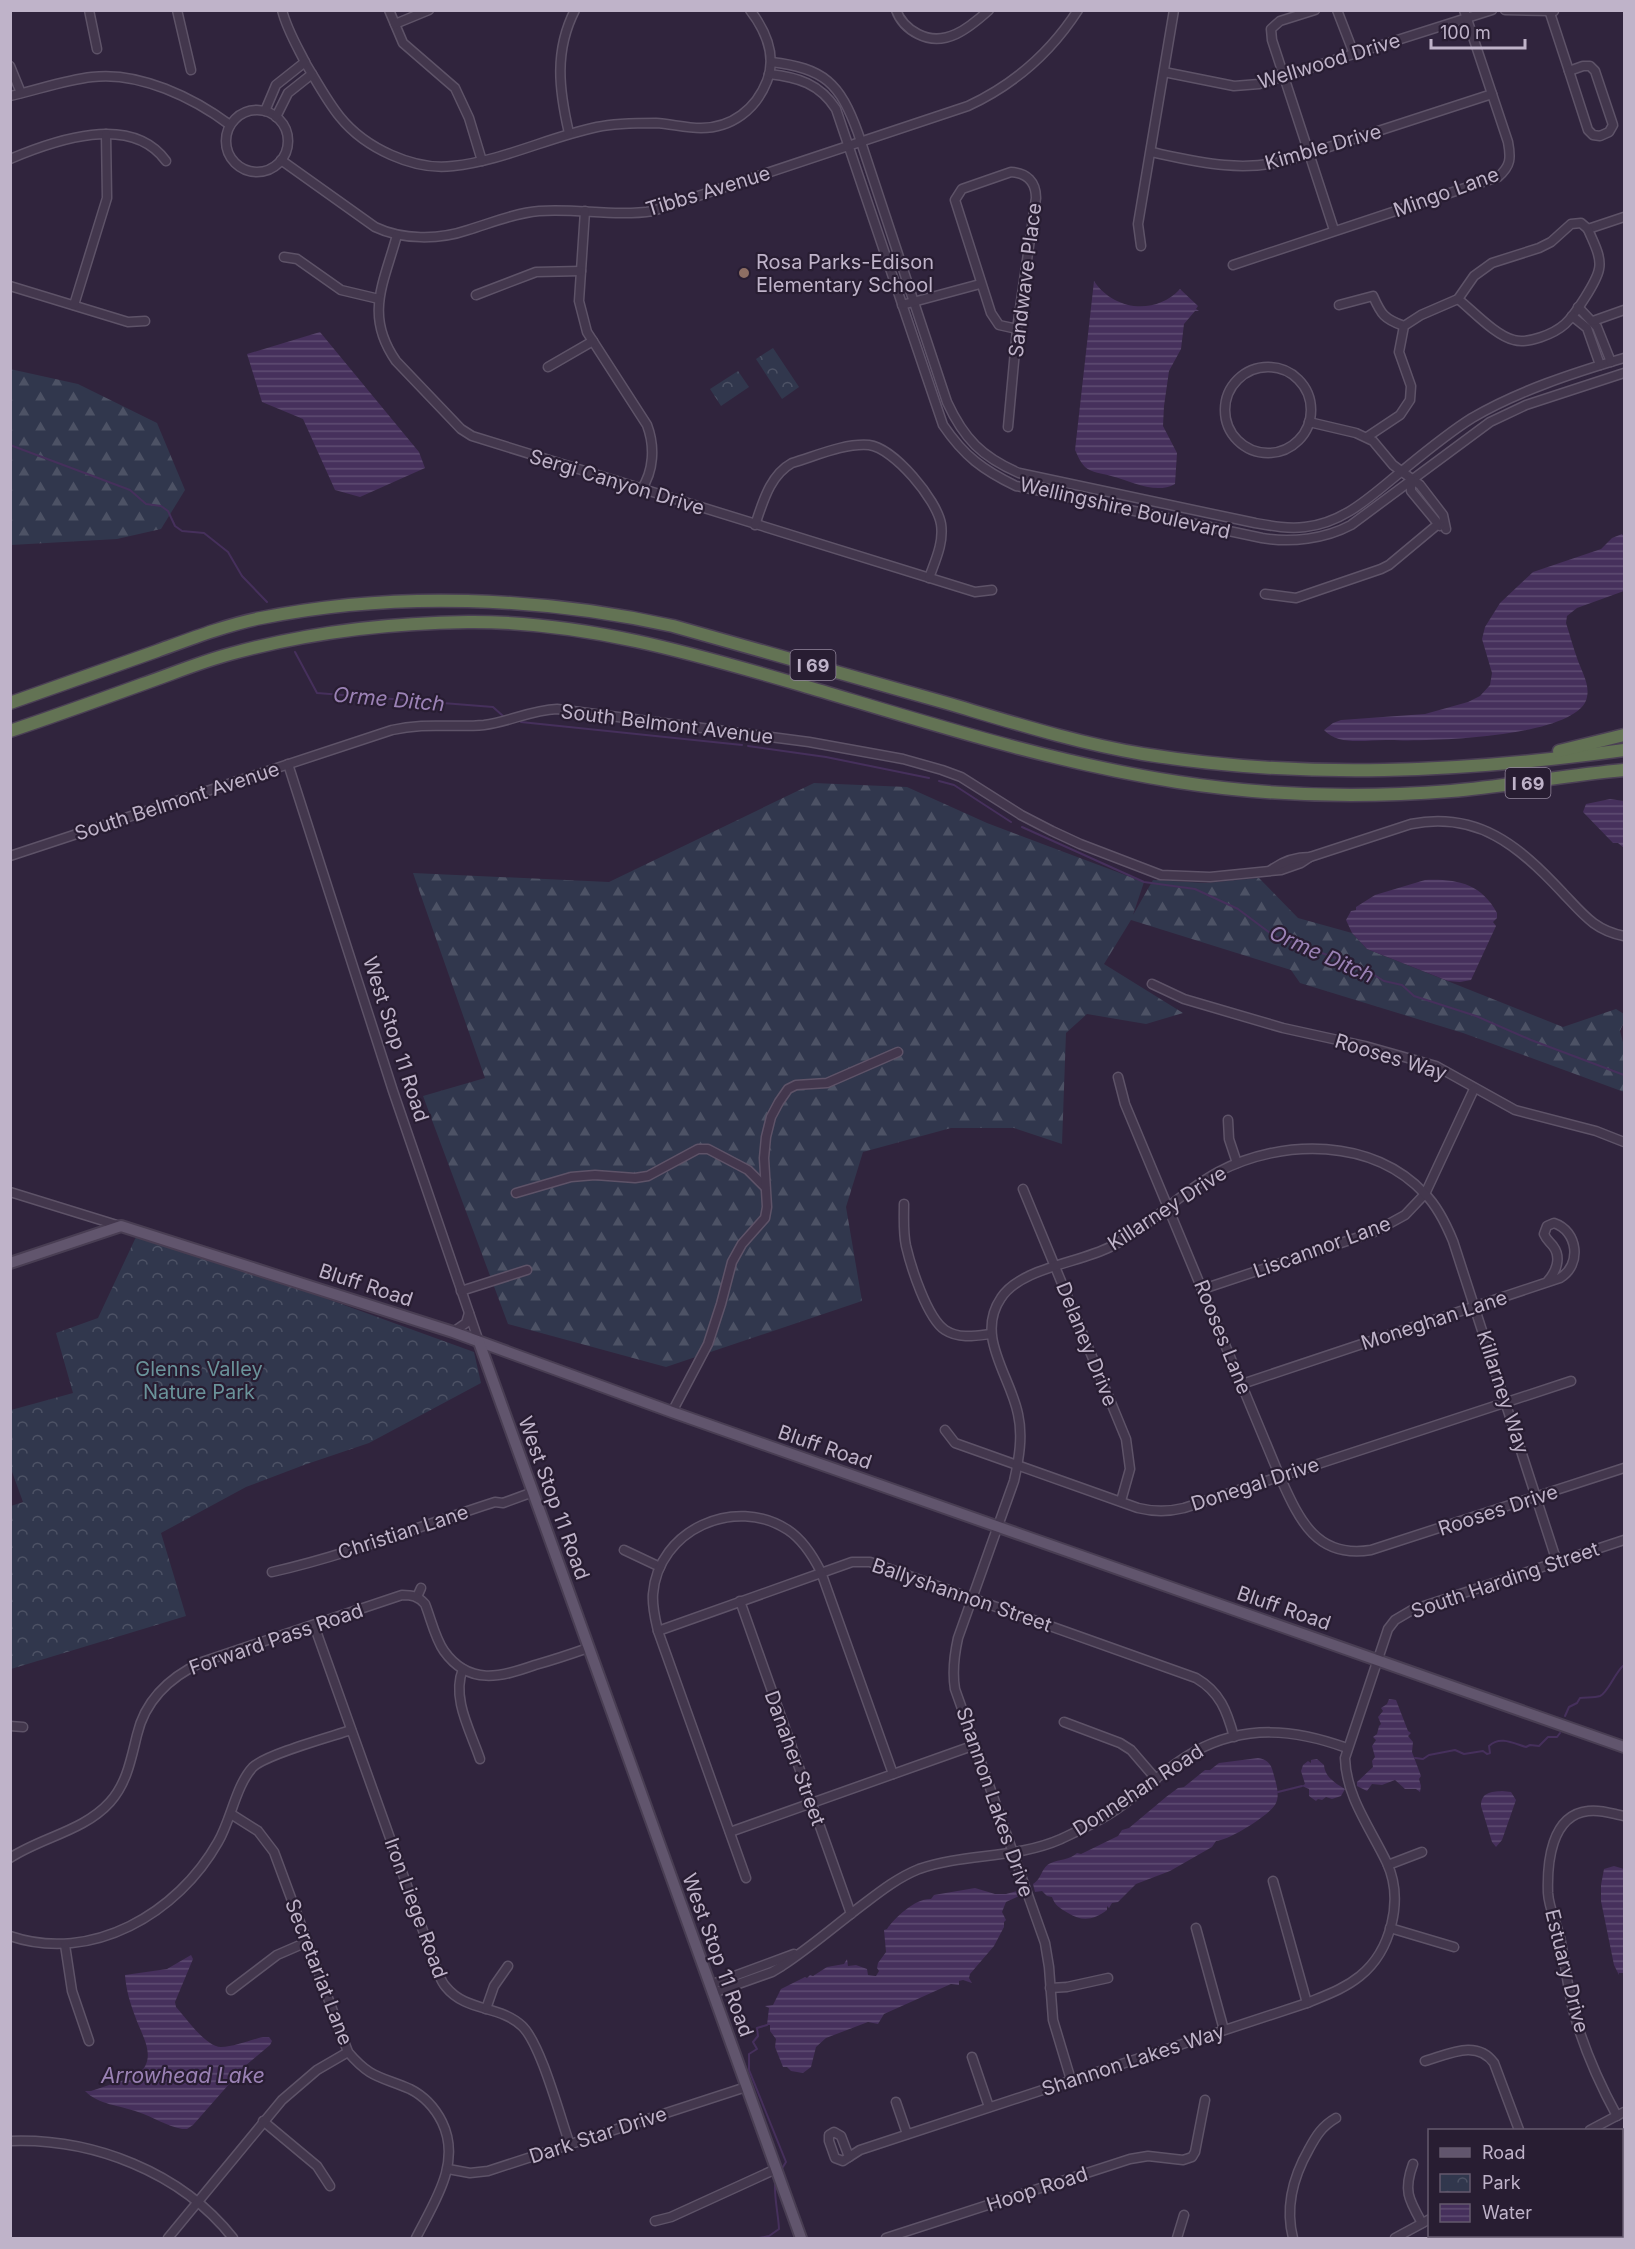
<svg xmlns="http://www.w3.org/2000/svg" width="1635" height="2249" font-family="Inter,sans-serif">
<defs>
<pattern id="forest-firs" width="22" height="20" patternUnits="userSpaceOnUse" patternTransform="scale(1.5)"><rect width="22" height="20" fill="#31374d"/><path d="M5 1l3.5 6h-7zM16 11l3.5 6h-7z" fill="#4d5265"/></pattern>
<pattern id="park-crowns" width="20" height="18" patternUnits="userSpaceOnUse" patternTransform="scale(1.5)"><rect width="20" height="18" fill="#31374d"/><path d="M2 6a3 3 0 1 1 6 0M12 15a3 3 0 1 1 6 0" fill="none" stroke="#4d5265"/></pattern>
<pattern id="water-rules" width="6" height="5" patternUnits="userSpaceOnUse" patternTransform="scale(1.5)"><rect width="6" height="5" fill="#46305c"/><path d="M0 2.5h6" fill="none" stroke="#5f4c72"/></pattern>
</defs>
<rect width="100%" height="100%" fill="#30243d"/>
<g fill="url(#forest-firs)">
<polygon points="10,369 78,384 157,423 185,490 161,529 117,539 11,545"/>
<polygon points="814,783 907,787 987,823 1144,882 1133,915 1153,880 1206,883 1259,878 1298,918 1352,933 1367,949 1563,1027 1616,1009 1624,1014 1624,1022 1620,1031 1624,1046 1624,1092 1463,1033 1300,983 1291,970 1131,920 1104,964 1183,1013 1146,1024 1087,1014 1066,1033 1062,1144 1014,1128 951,1128 863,1152 846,1207 862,1301 666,1367 508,1324 423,1096 485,1078 413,873 609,882"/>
</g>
<g fill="url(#park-crowns)">
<polygon points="773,348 799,387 782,399 756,359"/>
<polygon points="738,371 749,387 721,406 710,389"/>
<polygon points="136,1237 322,1297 474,1352 481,1383 369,1443 304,1465 246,1487 161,1533 186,1616 11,1669 11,1506 23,1502 11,1469 11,1410 73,1393 56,1333 98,1318"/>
</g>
<g fill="url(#water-rules)">
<path d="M1094,281C1113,310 1155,316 1180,289L1198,306L1196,309L1199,311H1195L1184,324L1181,349L1169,371L1164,406L1163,426L1177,453L1175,484C1155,495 1132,481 1111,476C1102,473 1092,473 1085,467C1080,462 1078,456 1075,450Z"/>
<polygon points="320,332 419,452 425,468 360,497 335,490 303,419 262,402 247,354"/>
<path d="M1622,534L1624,537V591L1577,608L1567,616L1566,623C1570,635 1573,647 1577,658C1581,670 1590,684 1587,697C1580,738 1424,742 1390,740C1370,739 1339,747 1324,730L1333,723L1341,720L1425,714L1468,702L1480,696L1490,685L1492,673L1482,639L1485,627L1500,603L1533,572L1601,549L1612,538Z"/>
<polygon points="1610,799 1624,801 1624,848 1618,843 1613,843 1583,812 1586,804"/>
<path d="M1425,880C1456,879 1481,883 1497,913V918L1493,922L1496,926L1471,980L1460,982L1448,981L1367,949L1352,933L1346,920L1351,911L1356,910V907L1375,895Z"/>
<polygon points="1389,1699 1396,1700 1408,1731 1411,1733 1408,1736 1413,1742 1412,1752 1421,1776 1419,1779 1421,1786 1420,1792 1416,1789 1405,1789 1395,1780 1382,1785 1372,1784 1367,1791 1357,1786 1357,1782 1373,1767 1372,1761 1375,1757 1372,1746 1376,1740 1373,1737 1377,1734 1379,1726 1381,1724 1378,1717 1383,1711 1381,1708 1387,1704"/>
<path d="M1258,1758C1267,1759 1271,1764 1273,1772C1276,1783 1280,1794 1276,1803C1271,1815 1228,1841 1216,1841L1212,1847L1170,1871L1136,1884L1118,1902L1112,1903L1109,1908L1107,1906V1910C1094,1920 1082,1922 1068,1913C1060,1908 1055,1906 1052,1897L1047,1896L1042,1891L1035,1892L1033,1884C1042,1879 1041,1867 1051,1863C1059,1859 1070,1860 1077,1853L1081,1854L1118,1836L1122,1830L1129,1828L1166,1797L1178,1788L1184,1787L1205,1770H1210L1219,1763Z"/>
<path d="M1317,1759L1324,1765C1325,1777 1335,1783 1345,1789L1341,1796L1332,1799L1326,1797L1322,1800L1318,1799L1316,1801L1309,1796V1789L1302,1786L1305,1784L1301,1771L1303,1765L1308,1761L1311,1763V1760Z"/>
<path d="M1502,1791L1511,1792L1516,1800L1502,1840L1496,1847L1492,1842L1481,1806C1481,1792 1491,1792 1502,1791Z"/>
<polygon points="1614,1866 1624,1869 1624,1973 1619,1973 1619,1975 1614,1965 1601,1901 1601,1885 1604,1869"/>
<path d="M975,1888L995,1894H1006L1017,1891L1019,1896L1006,1902L1002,1912L1006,1920L1004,1922V1927L994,1946L970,1974L969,1978L972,1983L963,1980L959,1981V1985L951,1984L884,2014L878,2024L868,2022L826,2038L816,2047L811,2067L803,2073L791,2071L787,2067H783L775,2047L776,2039L770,2031V2025H767L769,2008L765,2006L773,2005L781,1989L805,1977L807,1978L810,1975L813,1976L827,1967L844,1964L847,1959L848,1966L856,1965L867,1969L868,1975L876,1976L879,1971L877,1968L878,1963L886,1952L884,1930L887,1929C895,1917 916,1898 931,1899L934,1895Z"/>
<path d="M191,1955L193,1959L175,2002L176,2007C186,2018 206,2047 221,2047C234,2047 250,2040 263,2037H269L272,2041L270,2045L245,2066L193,2125L187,2129H182C166,2126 153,2117 138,2112C119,2105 99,2105 85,2091H91L136,2076C160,2059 141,2035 135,2016C130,2003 126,1989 125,1975L167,1969Z"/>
</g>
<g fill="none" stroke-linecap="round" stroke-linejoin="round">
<g stroke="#46305c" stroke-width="2">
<polyline points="10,445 130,490 146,504 161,506 168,511 175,526 182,531 204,533 228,552 242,576 267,602"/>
<polyline points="295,652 317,693 493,707 503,716"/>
<polyline points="521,722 742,745"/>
<polyline points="748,746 826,757 929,778"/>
<polyline points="939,781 954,785 1011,822"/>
<polyline points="1022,827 1144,882 1195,889 1238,909 1274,936 1361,967 1384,981 1402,985 1414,996 1476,1016 1531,1040 1624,1075"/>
<path d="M1565,1716L1569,1707L1577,1703L1580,1698C1586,1697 1594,1698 1600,1696C1608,1693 1615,1672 1624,1665"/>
<path d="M1415,1758L1423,1759L1429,1755L1455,1750L1464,1754L1483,1751L1487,1754L1490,1753L1489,1746C1500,1735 1515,1744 1526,1747L1530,1745L1539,1746L1548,1737H1557L1560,1733"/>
<polyline points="1278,1792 1302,1786"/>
<polyline points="767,2025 757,2028 758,2036 753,2042 757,2049 749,2054 749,2070 786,2162 781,2170"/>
<path d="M759,2238L769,2236L779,2229C779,2218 772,2187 776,2179"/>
</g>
<defs>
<g id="minor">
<polyline points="89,10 97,49"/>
<polyline points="177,10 191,70"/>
<path d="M282,10C287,30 297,46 306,64C317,82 327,101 340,117C365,148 414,171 453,166C502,161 549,137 597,127C616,123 637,123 656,123C671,124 686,128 701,128C732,128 756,109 767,81C777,55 766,31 750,10"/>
<polyline points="389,10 403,43 455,88 469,118 482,161"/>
<path d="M896,10C900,21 908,29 918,34C945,48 969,28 989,10"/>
<polyline points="1315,10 1280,21 1271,29 1272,40 1334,230"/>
<polyline points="1337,10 1354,54"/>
<polyline points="1505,10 1554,11"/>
<polyline points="1549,10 1569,71"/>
<polyline points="395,24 429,10"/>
<path d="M771,62C824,68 840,83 858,133L947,402C964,439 982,457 1019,473L1255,523C1272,526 1288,529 1305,527C1345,523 1373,494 1402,471C1424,453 1448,433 1472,418C1518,391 1573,373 1624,358"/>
<polyline points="10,66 21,93"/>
<polygon points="1583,66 1590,66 1595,71 1613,125 1609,132 1600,136 1593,135 1588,130 1569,71"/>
<polyline points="1164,72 1234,86 1259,84 1492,10"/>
<path d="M769,74C798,77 820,84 836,109L943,425C964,456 983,470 1016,486L1262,538C1291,543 1325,539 1351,525L1490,422L1526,405L1624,373"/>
<path d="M10,96C37,90 65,80 92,77C139,71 194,98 230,125"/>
<circle cx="257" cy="141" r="31"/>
<polyline points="265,111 276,85 305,62"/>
<polyline points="276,117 288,93 312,74"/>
<path d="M569,133C559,90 554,51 575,10"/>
<path d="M1151,152C1198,162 1241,173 1289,160L1492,94"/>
<path d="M10,159C55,140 131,113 166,161"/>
<path d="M281,160L375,227C402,240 439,240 468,230C491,223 515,213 539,211C577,208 615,217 653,211L968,106C1013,85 1051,52 1078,10"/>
<path d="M585,211L579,301L587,332L647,425C655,446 654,471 641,490"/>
<polyline points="1588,229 1624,217"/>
<path d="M397,235C384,283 364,315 396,361L461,429L472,436L975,592L992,590"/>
<polyline points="1141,246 1138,224 1174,10"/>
<polyline points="284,257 297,259 341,290 379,299"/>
<path d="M1233,265L1498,177C1511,166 1511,158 1508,142L1464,10"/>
<polyline points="10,286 128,322 145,321"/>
<polyline points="476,295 536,272 581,271"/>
<path d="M1458,299C1473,311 1496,336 1514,340C1528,344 1554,334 1565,324C1575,315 1597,281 1599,269C1602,256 1592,240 1588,229"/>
<polyline points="74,305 107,198 106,134"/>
<polyline points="902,305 980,284"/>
<path d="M1339,305L1373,296C1381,314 1384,319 1404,326"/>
<polyline points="1578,307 1597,327 1611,362"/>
<polyline points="1572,316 1587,328 1600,365"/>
<polyline points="1593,321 1624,310"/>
<circle cx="1268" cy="410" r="43"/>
<polyline points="548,367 593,341"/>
<polyline points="1309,422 1356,433 1373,441 1393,465 1420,485 1443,515 1446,529"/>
<path d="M1008,427L1017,329L1036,198C1036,182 1027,173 1011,172L962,189L955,200L991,313L999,325L1017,329"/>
<polyline points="1367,437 1400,415 1410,400 1411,386 1399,352 1404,326 1421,315 1458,299 1474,276 1492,263 1539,248 1551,242 1571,224 1581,223 1588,229"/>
<polyline points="1411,480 1411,491 1440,526"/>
<path d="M755,525C763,502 770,475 792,463C816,456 844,443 869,445C894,448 937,500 941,524C944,543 935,561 929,578"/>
<polyline points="1265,594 1296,598 1381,569 1389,565 1437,525"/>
<polyline points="288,764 393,1091 479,1342"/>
<path d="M10,856L392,730C426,722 452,728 484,725C509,722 531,710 557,709L809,742L903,759L942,770L961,777L1021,815L1052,831L1080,844L1161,875L1210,877L1281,870L1301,863L1310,857"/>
<path d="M1271,870C1283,861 1296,857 1310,857L1411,824C1478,811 1519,846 1562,892C1583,914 1594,930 1624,936"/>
<polyline points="1152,984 1184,999 1283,1028 1365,1046 1436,1066 1515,1110 1596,1131 1624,1142"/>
<path d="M1118,1077L1125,1104L1280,1477C1299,1519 1316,1559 1371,1550L1624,1468"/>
<polyline points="1228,1120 1229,1139 1237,1163"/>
<polyline points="1023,1189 1126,1439 1130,1469 1121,1501"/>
<polyline points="10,1192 120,1226"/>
<polyline points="516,1193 571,1177 595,1175 635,1178 648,1176 698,1149 708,1149 748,1170 765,1187"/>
<path d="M904,1204C904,1218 903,1232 906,1246C911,1267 927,1318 945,1330C959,1339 975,1336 990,1334"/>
<polyline points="1203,1289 1374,1232 1405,1215 1425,1194 1474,1089"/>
<polyline points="461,1291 527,1270"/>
<polyline points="453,1332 466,1323 469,1313"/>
<path d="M1242,1384L1560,1278C1582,1265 1578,1231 1554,1223L1547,1226L1544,1234C1546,1239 1549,1241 1553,1246C1562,1258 1556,1272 1547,1282"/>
<polyline points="672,1412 708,1344 721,1304 732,1262 742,1244 765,1218 767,1207 764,1158 766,1137 771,1117 779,1102 788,1089 796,1085 827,1083 898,1052"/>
<path d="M945,1430L955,1443L1138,1508C1154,1512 1168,1512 1184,1508L1571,1381"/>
<polyline points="624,1550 660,1567"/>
<path d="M272,1572C348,1555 420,1526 495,1502L503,1503L533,1492"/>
<polyline points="417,1597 421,1588"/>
<polyline points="740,1601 851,1914"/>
<path d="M314,1625L436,1967C439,1974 441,1982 446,1987C466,2012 500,2005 522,2026C541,2044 560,2117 570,2145"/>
<path d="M658,1631L852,1562H870L1196,1678C1220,1692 1227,1711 1234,1737"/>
<path d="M463,1669C451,1698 471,1732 480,1759"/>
<polyline points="1064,1722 1120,1743 1131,1750 1156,1779"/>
<polyline points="10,1726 23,1727"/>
<path d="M231,1814L258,1831L274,1852L348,2052C371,2079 380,2076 410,2089C424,2096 435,2108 442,2122C462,2163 434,2202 416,2238"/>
<polyline points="730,1832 975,1745"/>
<path d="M10,1858C42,1837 84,1831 110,1802C127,1783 131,1759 137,1735C145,1700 170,1677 202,1662L402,1595C412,1595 418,1596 425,1604C431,1619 435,1638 444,1651C469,1686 501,1677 535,1665C553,1660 571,1654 588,1648"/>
<polyline points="1388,1865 1422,1852"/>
<path d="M746,1878L658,1631C655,1618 652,1607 653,1594C658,1530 735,1495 788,1530C803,1540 813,1556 821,1572L893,1774"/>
<polyline points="1273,1881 1307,2003"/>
<polyline points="1196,1928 1224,2030"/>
<polyline points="1390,1928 1454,1947"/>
<path d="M10,1936C92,1964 178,1913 218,1842C231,1820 236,1785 253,1767C267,1754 330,1737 351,1730"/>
<polyline points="65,1945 72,1991 89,2041"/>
<polyline points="710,1985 794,1954"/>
<polyline points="1050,1988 1067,1987 1108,1978"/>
<polyline points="231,1990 277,1955 307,1942"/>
<path d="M713,1993L772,1972L782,1966C811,1947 837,1924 865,1903C882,1890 899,1877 919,1869C965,1853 1016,1859 1061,1839C1080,1830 1100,1821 1117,1809C1143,1791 1166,1767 1194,1752C1245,1724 1295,1729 1347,1748"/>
<polyline points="486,2009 494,1986 508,1966"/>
<polyline points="972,2057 989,2107"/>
<path d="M1425,2061C1449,2054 1477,2039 1494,2063L1519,2130"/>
<path d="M1071,2080L1053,2020L1049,1967L1045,1943L955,1689C952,1671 954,1656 958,1638L1014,1481C1019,1459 1023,1436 1018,1414C1010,1375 975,1336 1001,1298C1020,1268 1079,1263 1110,1247C1151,1226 1179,1193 1218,1172C1283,1138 1373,1138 1425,1194C1438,1207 1446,1224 1453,1241L1557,1562"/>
<polyline points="896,2102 907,2134"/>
<path d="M1617,2116C1599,2083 1583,2046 1573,2010C1568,1988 1565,1964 1561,1942C1558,1926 1549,1910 1548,1893C1547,1863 1551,1815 1588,1811C1601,1809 1613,1814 1624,1816"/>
<polyline points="263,2121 317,2166 330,2186"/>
<polyline points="1590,2130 1624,2112"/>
<polygon points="834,2132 841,2136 849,2157 843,2161 835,2158 829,2141 829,2135"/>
<path d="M10,2141C93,2138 181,2172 233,2238"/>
<path d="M849,2157L860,2150L1307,2003C1326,1995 1344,1989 1360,1976C1391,1951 1404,1900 1387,1863C1371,1829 1346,1797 1345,1758L1388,1629L1395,1620L1412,1610L1624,1540"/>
<path d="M1413,2164C1403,2191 1409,2200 1422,2223"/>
<polyline points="448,2169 470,2173 488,2171 746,2087"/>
<polyline points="655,2221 671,2217 776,2169"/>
<polyline points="168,2238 282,2100 317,2070 348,2052"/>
<polyline points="886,2238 1130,2159 1148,2156 1183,2160 1192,2157 1195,2152 1205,2100"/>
<polyline points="1177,2238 1184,2215"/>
<path d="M1293,2238C1285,2207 1293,2177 1309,2149C1316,2136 1322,2126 1336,2118"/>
<polyline points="1395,2238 1430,2219"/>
</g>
<g id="major">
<polyline points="10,1263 121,1226 453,1332 672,1412 1624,1747"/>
<polyline points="479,1342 801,2238"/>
</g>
<g id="highway">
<path d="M10,703C59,686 108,668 157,651C190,639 226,625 261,618C394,591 541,597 673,626C765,652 857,678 950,704C1014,723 1077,743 1143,754C1303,780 1465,772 1624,750"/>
<path d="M10,731C55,716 99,700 143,684C172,674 200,662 230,654C306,633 389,623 468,622C582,621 692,653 801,685C926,722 1049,762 1178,782C1268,796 1361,798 1451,791C1509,786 1567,775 1624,770"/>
<polyline points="1559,751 1624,735"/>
</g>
</defs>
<use href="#minor" stroke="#5e5368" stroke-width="11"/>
<use href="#major" stroke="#493e53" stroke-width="14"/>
<use href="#highway" stroke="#4b4055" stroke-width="15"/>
<use href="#minor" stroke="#43374d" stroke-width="8"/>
<use href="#major" stroke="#61556d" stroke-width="10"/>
<use href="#highway" stroke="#637354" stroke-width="12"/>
<g stroke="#6c5e79" stroke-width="2" stroke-dasharray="6 6" stroke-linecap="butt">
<polyline points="1622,2187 1624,2185"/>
<polyline points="1528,2238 1534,2236"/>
</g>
</g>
<circle fill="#8d6e63" stroke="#281d32" stroke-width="2" cx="744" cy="273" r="6"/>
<g text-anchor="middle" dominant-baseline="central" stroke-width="4.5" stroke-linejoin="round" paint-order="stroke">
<g fill="#281d32" stroke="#92869c" stroke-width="1.5">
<rect x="790.5" y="650" width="45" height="30" rx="4.5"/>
<rect x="1505.5" y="768" width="45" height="30" rx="4.5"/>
</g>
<g font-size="18" font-weight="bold" fill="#bfb3c9">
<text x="813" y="665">I 69</text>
<text x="1528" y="783">I 69</text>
</g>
<g font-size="20" fill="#bfb3c9" stroke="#281d32">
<text transform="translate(1329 61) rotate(-17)">Wellwood Drive</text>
<text transform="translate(1323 147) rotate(-16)">Kimble Drive</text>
<text transform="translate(708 191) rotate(-17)">Tibbs Avenue</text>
<text transform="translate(1446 192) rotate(-20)">Mingo Lane</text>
<text transform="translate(1025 280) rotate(-83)">Sandwave Place</text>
<text transform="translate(617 482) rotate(17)">Sergi Canyon Drive</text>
<text transform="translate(1125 508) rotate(13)">Wellingshire Boulevard</text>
<text transform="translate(667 724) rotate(7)">South Belmont Avenue</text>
<text transform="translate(177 801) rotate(-18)">South Belmont Avenue</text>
<text transform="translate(396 1039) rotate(72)">West Stop 11 Road</text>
<text transform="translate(1391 1057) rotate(17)">Rooses Way</text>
<text transform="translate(1167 1208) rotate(-33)">Killarney Drive</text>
<text transform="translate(1322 1247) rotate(-20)">Liscannor Lane</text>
<text transform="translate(366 1285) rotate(18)">Bluff Road</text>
<text transform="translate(1434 1320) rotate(-18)">Moneghan Lane</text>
<text transform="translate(1223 1337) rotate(68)">Rooses Lane</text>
<text transform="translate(1087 1344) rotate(68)">Delaney Drive</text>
<text transform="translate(1503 1392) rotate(72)">Killarney Way</text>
<text transform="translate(825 1447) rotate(19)">Bluff Road</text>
<text transform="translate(1255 1484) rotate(-18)">Donegal Drive</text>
<text transform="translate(554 1498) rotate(70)">West Stop 11 Road</text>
<text transform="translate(1498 1510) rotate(-18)">Rooses Drive</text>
<text transform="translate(403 1532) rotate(-18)">Christian Lane</text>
<text transform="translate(1505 1580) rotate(-19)">South Harding Street</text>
<text transform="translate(962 1595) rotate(19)">Ballyshannon Street</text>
<text transform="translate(1284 1608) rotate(19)">Bluff Road</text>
<text transform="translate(276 1639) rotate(-19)">Forward Pass Road</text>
<text transform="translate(795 1758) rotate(70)">Danaher Street</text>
<text transform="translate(1138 1790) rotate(-33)">Donnehan Road</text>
<text transform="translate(995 1802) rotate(71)">Shannon Lakes Drive</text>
<text transform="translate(416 1908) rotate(70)">Iron Liege Road</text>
<text transform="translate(718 1955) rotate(70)">West Stop 11 Road</text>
<text transform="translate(1567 1971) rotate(76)">Estuary Drive</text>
<text transform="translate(319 1972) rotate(69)">Secretariat Lane</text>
<text transform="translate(1133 2060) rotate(-18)">Shannon Lakes Way</text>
<text transform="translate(598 2135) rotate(-18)">Dark Star Drive</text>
<text transform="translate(1037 2189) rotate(-18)">Hoop Road</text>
</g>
<g font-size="20" fill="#bfb3c9" stroke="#281d32" text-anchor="start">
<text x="756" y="262">Rosa Parks-Edison<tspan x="756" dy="23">Elementary School</tspan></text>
</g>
<g font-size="20" fill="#6a939a" stroke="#281d32">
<text x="199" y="1369">Glenns Valley<tspan x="199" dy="23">Nature Park</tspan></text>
</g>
<g font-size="21" font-style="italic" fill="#9b82b5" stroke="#281d32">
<text transform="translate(389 699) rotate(5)">Orme Ditch</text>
<text transform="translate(1322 954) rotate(24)">Orme Ditch</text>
<text x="183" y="2075">Arrowhead Lake</text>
</g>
</g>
<rect width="1635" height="2249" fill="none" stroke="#bfb3c9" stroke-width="24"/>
<rect x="1428" y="2129" width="195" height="108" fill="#281d32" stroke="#64596e" stroke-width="1.5"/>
<rect x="1440" y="2148" width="30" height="9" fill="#61556d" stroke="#64596e" stroke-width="1.5"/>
<text x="1482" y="2159" font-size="18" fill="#bfb3c9">Road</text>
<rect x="1440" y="2174" width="30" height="18" fill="url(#park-crowns)" stroke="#64596e" stroke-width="1.5"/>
<text x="1482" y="2189" font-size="18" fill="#bfb3c9">Park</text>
<rect x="1440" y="2204" width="30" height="18" fill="url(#water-rules)" stroke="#64596e" stroke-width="1.5"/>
<text x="1482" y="2219" font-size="18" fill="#bfb3c9">Water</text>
<path d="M1431 39v9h94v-9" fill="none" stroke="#bfb3c9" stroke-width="3"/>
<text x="1440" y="39" font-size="18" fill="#bfb3c9" stroke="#281d32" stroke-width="4.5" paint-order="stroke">100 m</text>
</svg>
